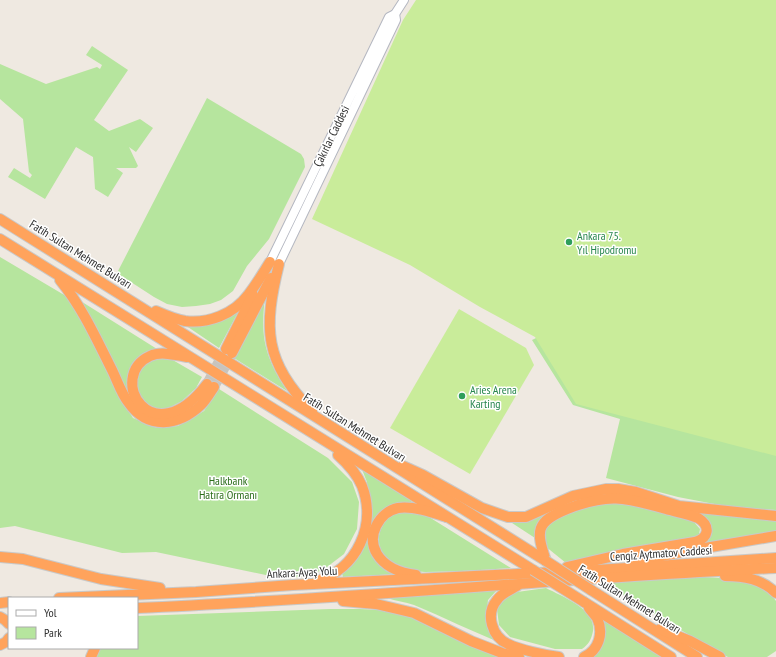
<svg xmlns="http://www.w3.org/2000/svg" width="776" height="657" font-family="'PT Sans Narrow',sans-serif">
<rect width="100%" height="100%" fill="#efe9e1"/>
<g fill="#b6e59e">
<polygon points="92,46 128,70 94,120 109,131 140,119 153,128 136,152 129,147 138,166 136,168 116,168 123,173 108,197 95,189 93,157 76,147 45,199 8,177 14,168 30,178 32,175 29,172 23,119 0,99 0,64 46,84 97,67 100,69 102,65 86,55"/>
<polygon points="207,98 301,154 304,159 305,167 269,239 247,266 233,291 221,300 210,304 196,306 182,307 167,304 154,297 117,273"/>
<polygon points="0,257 71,299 120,398 133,418 157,428 178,426 204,411 219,389 328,458 352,482 359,502 357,529 344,554 323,570 300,577 280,578 156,552 122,553 15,526 0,528"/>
<path d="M265,298C260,338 265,357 287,391L234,358Z"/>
<path d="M79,300L157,349C154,350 151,350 148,351C130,358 127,376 127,393Z"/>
<polygon points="243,303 219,348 182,323 198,323"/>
<polygon points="573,320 776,444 776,510 730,507 678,497 606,478 620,419 573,405 532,340"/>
<polygon points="156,357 171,359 202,377 196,388 182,401 165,410 153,409 142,402 136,382 143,364"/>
<path d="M361,467L411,498L412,504C382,508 372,509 371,543L397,574L343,577L342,573L354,561L369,506L367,482Z"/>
<path d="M620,492L644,497L677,508L776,518V532L704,545C712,535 713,526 703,517C693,513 683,512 673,509C647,500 621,491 592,497C583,499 573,504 564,508C546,515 538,518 535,538L509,521C532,523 553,508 574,499C589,493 604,493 620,492Z"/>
<polygon points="594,502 628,502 693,521 700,529 699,534 697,537 566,563 545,546 545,525 554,517"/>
<path d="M412,512L429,517L511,568C483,570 454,572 425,572C418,571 408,572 401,569C384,561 372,543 383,525C385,521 389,515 393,514C399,512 406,513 412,512Z"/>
<polygon points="683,576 722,578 751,582 769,592 776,601 776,651 767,657 728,657 719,653 603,583"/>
<path d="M546,588C563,597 596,609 593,631C591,640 589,644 582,649H555L510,637L499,625L497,609L501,601L510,593Z"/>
<path d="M497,590L488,600L486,618L488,629L502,643C472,632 444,617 414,605C405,602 396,601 387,598Z"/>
<polygon points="330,609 360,609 396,611 417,619 509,657 95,657 99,648 137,648 137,616"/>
<polygon points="602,619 663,657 593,657"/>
</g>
<g fill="#c9ec9a">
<polygon points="416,0 776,0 776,456 576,404 535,337 480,307 410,265 312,219 403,20"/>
<polygon points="459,309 526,348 534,365 470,474 390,428"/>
</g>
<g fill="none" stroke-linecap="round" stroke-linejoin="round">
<g stroke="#c8c4bd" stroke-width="10" stroke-dasharray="10 5" stroke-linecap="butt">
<polyline points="207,384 225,350"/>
<polyline points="214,387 232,354"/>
</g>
<defs>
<g id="secondary">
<polyline points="395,14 404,0"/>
<polyline points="270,262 389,17 395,14 396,20 279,264"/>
</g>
<g id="highway">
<polyline points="0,219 546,561"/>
<polyline points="0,239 533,570"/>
<path d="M279,264C263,329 264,361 312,411"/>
<path d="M60,280C82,307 96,338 112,370C117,380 121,393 128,402C148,431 179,426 201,405C206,400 210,393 214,387"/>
<path d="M156,311C165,315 175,319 185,321C208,324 234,314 248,295C256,285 263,273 270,262"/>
<polyline points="226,349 253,295"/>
<polyline points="232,353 271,278"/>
<path d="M187,357C175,355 161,351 150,356C106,376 151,457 207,384"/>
<polyline points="403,466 423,475 482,508 508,517 526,517 573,496 606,489 618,489 636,492 679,506 776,516"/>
<polyline points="0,557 23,559 101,579 160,588"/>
<path d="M546,561C536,531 535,522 567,509C608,493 624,497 666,509C676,512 688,514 698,518C711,526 709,538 695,542L623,554L567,567"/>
<polyline points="633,562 681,552 776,536"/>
<path d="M416,575C401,573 385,567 377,554C366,536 379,512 398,508C414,506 431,512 446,517"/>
<path d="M725,576C744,576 762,579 776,593"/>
<path d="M317,581C357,569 377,525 362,486C357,474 348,464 338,455"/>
<path d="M517,586C510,590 502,593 497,600C485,614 492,637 508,644C520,650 545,655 559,657"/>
<polyline points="591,590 697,657"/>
<polyline points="59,598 196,592 293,585 597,570 776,558"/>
<polyline points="343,601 376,604 414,613 471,641 502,653 519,657"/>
<polyline points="584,602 671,657"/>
<polyline points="0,603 9,602"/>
<path d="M137,608C350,599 563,578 776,568"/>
<polyline points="0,617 5,620 9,624"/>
<polyline points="660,629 690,641 720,657"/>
<polyline points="0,645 6,642 9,638"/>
<polyline points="91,657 95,648"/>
<path d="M584,657C599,650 604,633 597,618C595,615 591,611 589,608"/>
</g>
</defs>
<use href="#secondary" stroke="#b4b7c1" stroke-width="10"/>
<use href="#highway" stroke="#c9c9c9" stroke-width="12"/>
<use href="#secondary" stroke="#fff" stroke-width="8"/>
<use href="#highway" stroke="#ffa35c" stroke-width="10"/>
<defs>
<g id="highway-bridge">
<polyline points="546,561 591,590"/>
<polyline points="533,570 584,602"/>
</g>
</defs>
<use href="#highway-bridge" stroke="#c9c9c9" stroke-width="12" stroke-linecap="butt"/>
<use href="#highway-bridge" stroke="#ffa35c" stroke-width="10"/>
</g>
<g fill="#2e9e5b" stroke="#fff" stroke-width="1.5">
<circle cx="569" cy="242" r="4"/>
<circle cx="462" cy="396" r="4"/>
</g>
<g text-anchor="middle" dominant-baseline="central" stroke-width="3" stroke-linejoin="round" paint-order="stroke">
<g font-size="12" fill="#2e2e2e" stroke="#fff">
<text transform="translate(331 136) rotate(-64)">Çakırlar Caddesi</text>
<text transform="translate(81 254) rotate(32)">Fatih Sultan Mehmet Bulvarı</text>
<text transform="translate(355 427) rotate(32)">Fatih Sultan Mehmet Bulvarı</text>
<text transform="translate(661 553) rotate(-4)">Cengiz Aytmatov Caddesi</text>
<text transform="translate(302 572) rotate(-3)">Ankara-Ayaş Yolu</text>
<text transform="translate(630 599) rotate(32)">Fatih Sultan Mehmet Bulvarı</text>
</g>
<g font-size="12" fill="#27864d" stroke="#fff" text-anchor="start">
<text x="577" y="235">Ankara 75.<tspan x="577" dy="14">Yıl Hipodromu</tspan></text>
<text x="470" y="389">Aries Arena<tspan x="470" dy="14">Karting</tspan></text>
</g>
<g font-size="12" fill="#2c6e1b" stroke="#fff">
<text x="228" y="480">Halkbank<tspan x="228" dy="14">Hatıra Ormanı</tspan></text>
</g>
</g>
<rect x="8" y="597" width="130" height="52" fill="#ffffff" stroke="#ababab"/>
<rect x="16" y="610" width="20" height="6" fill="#ffffff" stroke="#ababab"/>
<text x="44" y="617" font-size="12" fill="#2e2e2e">Yol</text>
<rect x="16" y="627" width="20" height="12" fill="#b6e59e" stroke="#ababab"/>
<text x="44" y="637" font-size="12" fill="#2e2e2e">Park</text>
</svg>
